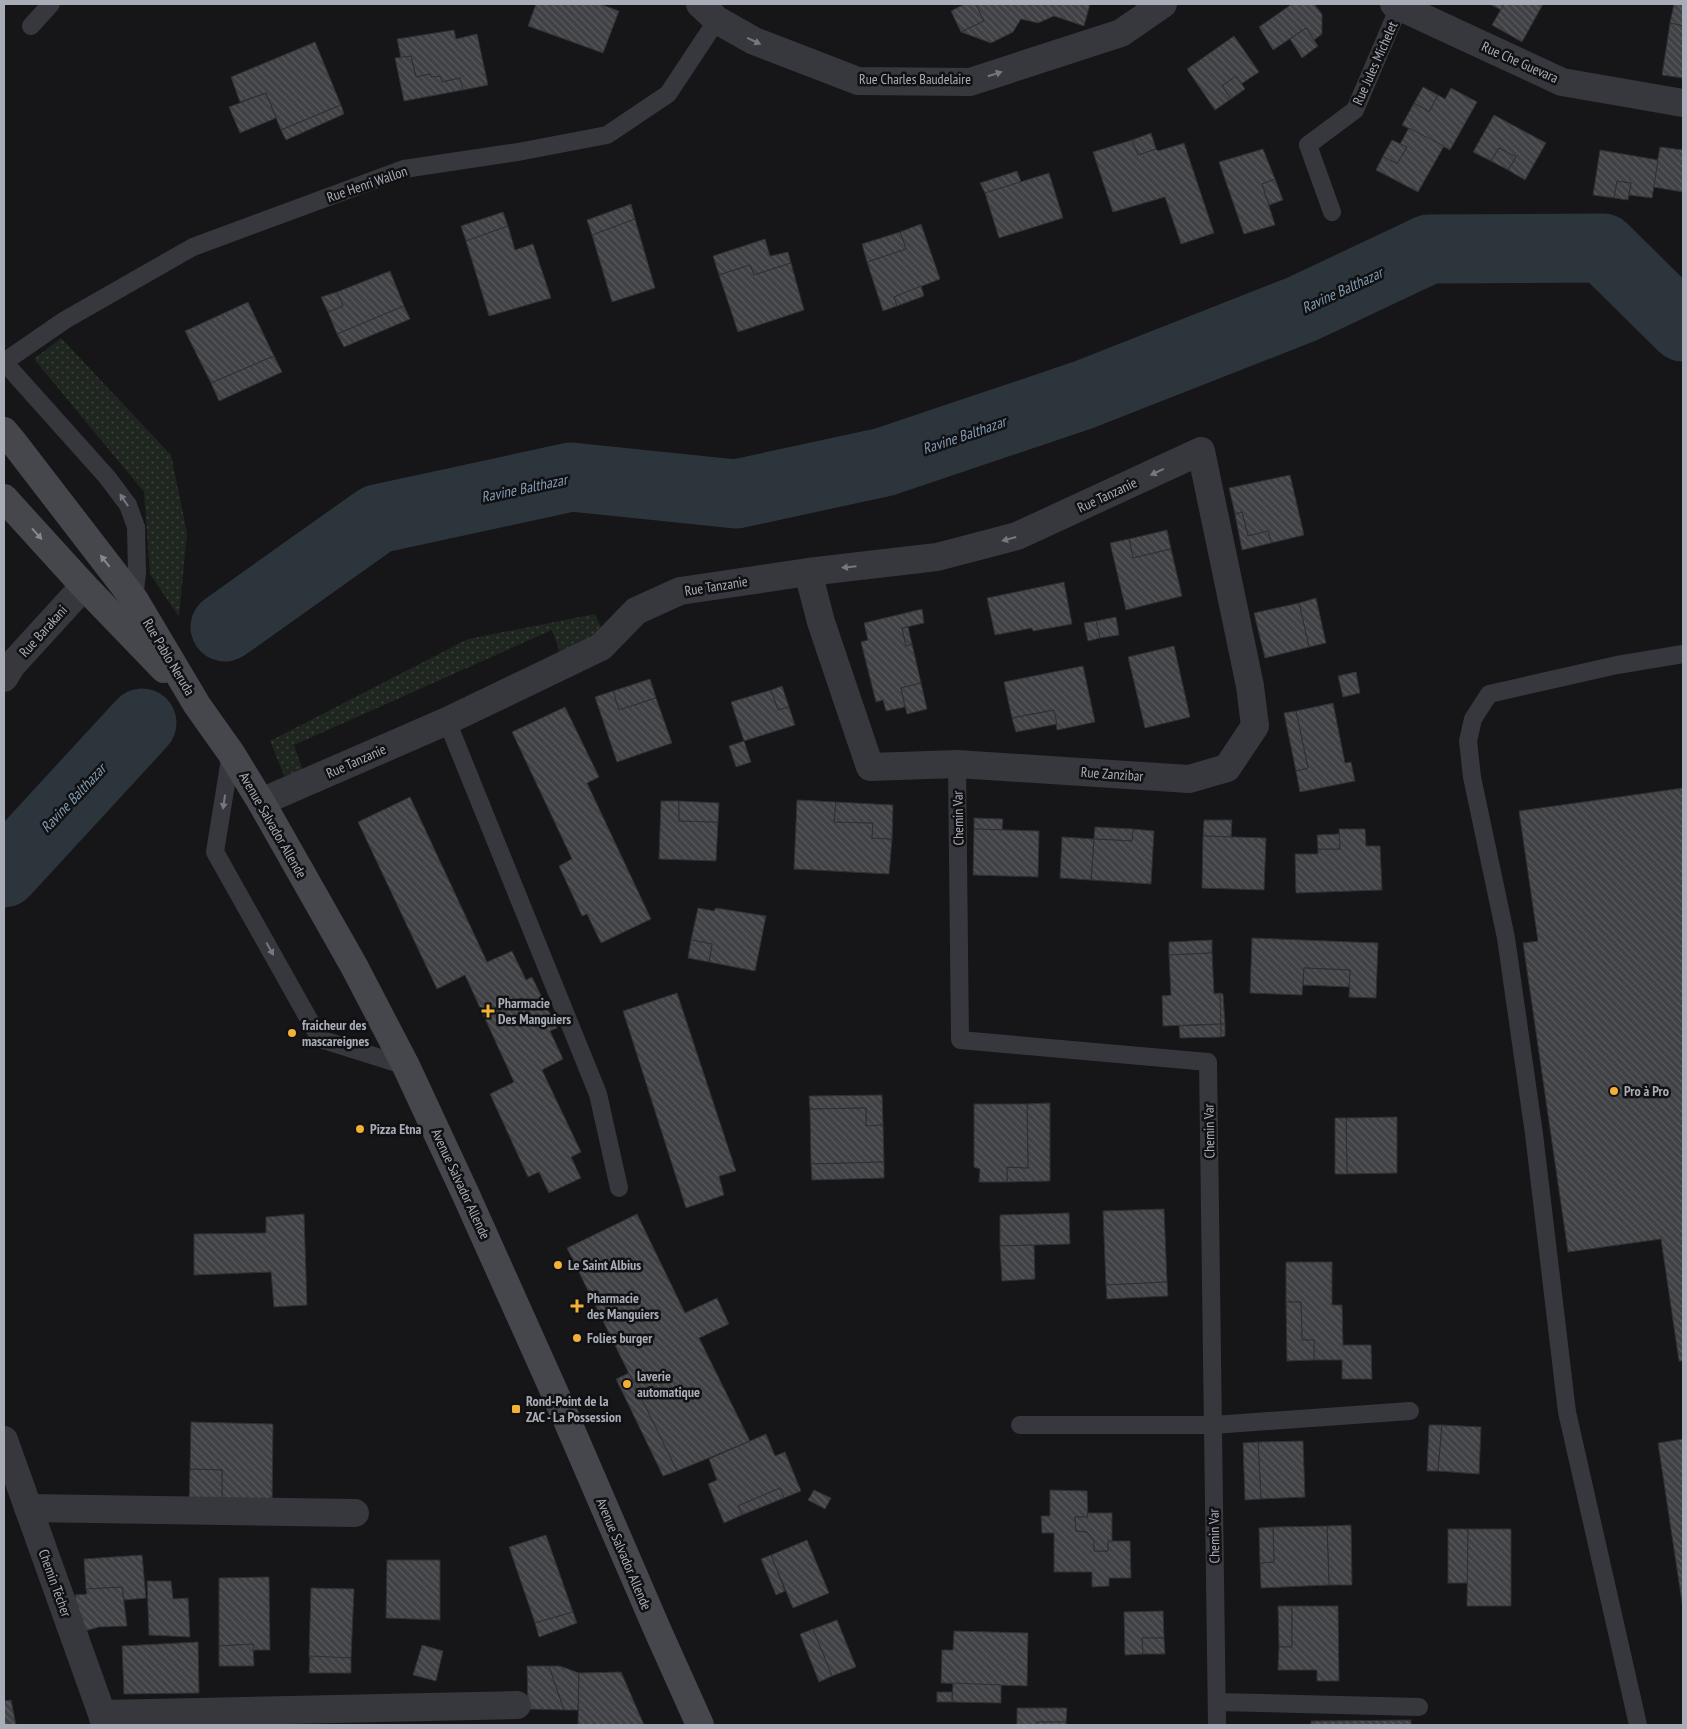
<svg xmlns="http://www.w3.org/2000/svg" width="1687" height="1729" font-family="'PT Sans Narrow',sans-serif">
<defs>
<pattern id="grass-dots" width="8" height="8" patternUnits="userSpaceOnUse" patternTransform="scale(1.25)"><rect width="8" height="8" fill="#1e261f"/><path d="M2 2h.1M6 6h.1" fill="none" stroke="#3c433d" stroke-width="1.8" stroke-linecap="round"/></pattern>
<pattern id="building-back-hatch" width="6" height="6" patternUnits="userSpaceOnUse" patternTransform="scale(1.25)"><rect width="6" height="6" fill="#404145"/><path d="M-1 5l2 2M0 0l6 6M5-1l2 2" fill="none" stroke="#595a5e"/></pattern>
</defs>
<rect width="100%" height="100%" fill="#161618"/>
<g fill="url(#grass-dots)">
<polygon points="61,338 171,455 187,533 179,617 150,574 144,492 34,359"/>
<polygon points="595,614 603,632 560,653 552,630 294,745 303,771 286,780 270,741 468,639"/>
</g>
<g fill="none" stroke-linecap="round" stroke-linejoin="round">
<g stroke="#2c353c" stroke-width="69">
<polyline points="225,627 377,519 571,477 736,494 884,462 1083,395 1302,309 1429,249 1603,248 1683,327"/>
<polyline points="4,873 142,723"/>
</g>
</g>
<g fill="url(#building-back-hatch)" stroke="#303034">
<polygon points="536,4 600,4 619,11 603,53 528,26"/>
<polygon points="965,4 976,4 984,21 961,32 951,11"/>
<polygon points="976,4 1090,4 1084,26 1054,16 1038,23 1021,19 1013,32 991,43 961,32 984,21"/>
<polygon points="1292,4 1314,4 1322,14 1322,34 1314,40 1306,28 1273,50 1259,27"/>
<polygon points="1490,4 1504,4 1501,10"/>
<polygon points="1504,4 1543,4 1522,42 1492,25"/>
<polygon points="1674,4 1683,4 1683,26 1670,23"/>
<polygon points="1670,23 1683,26 1683,78 1662,75"/>
<polygon points="1306,28 1318,46 1302,58 1290,39"/>
<polygon points="454,30 456,39 477,34 488,85 463,90 460,78 442,82 440,76 431,77 430,74 416,77 411,56 401,58 397,39"/>
<polygon points="1234,36 1259,72 1241,84 1236,76 1222,86 1231,99 1215,110 1187,69"/>
<polygon points="315,42 341,105 281,130 266,93 240,102 231,77"/>
<polygon points="411,56 416,77 430,74 431,77 440,76 442,82 460,78 463,90 404,101 395,58"/>
<polygon points="1236,76 1245,89 1231,99 1222,86"/>
<polygon points="1423,87 1438,95 1429,112 1414,103"/>
<polygon points="1451,88 1477,102 1450,150 1402,125 1414,103 1429,112 1438,95 1445,99"/>
<polygon points="266,93 276,118 240,133 229,107"/>
<polygon points="341,105 344,114 286,140 281,130"/>
<polygon points="1494,115 1546,143 1525,180 1508,170 1516,157 1499,148 1491,161 1473,152"/>
<polygon points="1409,128 1444,146 1418,192 1376,170 1383,156 1397,164 1407,147 1400,144"/>
<polygon points="1151,133 1156,149 1138,155 1132,140"/>
<polygon points="1132,140 1138,155 1156,149 1158,151 1184,143 1214,233 1181,244 1165,197 1113,212 1093,152"/>
<polygon points="1392,140 1407,147 1397,164 1383,156"/>
<polygon points="1660,147 1683,150 1683,192 1653,187"/>
<polygon points="1499,148 1516,157 1508,170 1491,161"/>
<polygon points="1263,149 1275,179 1262,184 1275,225 1244,234 1219,162"/>
<polygon points="1600,150 1658,160 1652,198 1629,195 1631,183 1617,181 1614,198 1593,195"/>
<polygon points="1017,171 1021,182 985,193 980,183"/>
<polygon points="1049,173 1063,218 999,238 985,193"/>
<polygon points="1275,179 1283,200 1269,205 1262,184"/>
<polygon points="1617,181 1631,183 1628,200 1614,198"/>
<polygon points="631,204 635,219 592,235 587,220"/>
<polygon points="503,212 508,226 466,241 461,226"/>
<polygon points="635,219 655,288 612,302 592,235"/>
<polygon points="921,224 940,279 894,297 897,306 883,311 867,262 906,249 900,232"/>
<polygon points="508,226 515,250 533,244 551,298 489,316 466,241"/>
<polygon points="900,232 906,249 867,262 862,244"/>
<polygon points="765,239 770,256 788,252 791,263 754,275 750,265 719,275 713,256"/>
<polygon points="791,263 804,310 738,332 719,275 750,265 754,275"/>
<polygon points="390,271 404,306 337,334 328,312 343,306 337,292"/>
<polygon points="921,286 924,296 897,306 894,297"/>
<polygon points="337,292 343,306 328,312 321,297"/>
<polygon points="248,302 274,356 211,383 185,331"/>
<polygon points="404,306 410,319 344,347 337,334"/>
<polygon points="274,356 282,372 219,401 211,383"/>
<polygon points="1290,475 1304,535 1271,543 1268,531 1248,536 1242,512 1235,514 1229,488"/>
<polygon points="1242,512 1248,536 1268,531 1271,543 1242,550 1235,514"/>
<polygon points="1167,530 1171,549 1133,558 1129,539"/>
<polygon points="1129,539 1133,558 1171,549 1182,596 1126,610 1110,543"/>
<polygon points="1064,582 1072,624 1033,631 1032,628 995,635 987,598"/>
<polygon points="1316,598 1326,643 1309,647 1299,603"/>
<polygon points="1299,603 1309,647 1265,658 1254,613"/>
<polygon points="922,609 924,623 902,628 906,646 912,644 921,683 901,688 905,707 886,711 883,700 876,702 861,642 868,640 864,623"/>
<polygon points="1116,617 1119,635 1100,638 1096,621"/>
<polygon points="1096,621 1100,638 1088,641 1084,623"/>
<polygon points="908,627 912,644 906,646 902,628"/>
<polygon points="1174,646 1190,717 1145,728 1128,657"/>
<polygon points="1083,666 1095,722 1057,730 1054,710 1012,718 1004,682"/>
<polygon points="1356,672 1360,693 1343,697 1338,676"/>
<polygon points="650,679 656,698 619,710 613,691"/>
<polygon points="921,683 927,709 907,714 901,688"/>
<polygon points="782,686 789,707 778,710 771,690"/>
<polygon points="771,690 778,710 789,707 795,725 744,741 731,702"/>
<polygon points="613,691 619,710 656,698 672,743 617,762 595,697"/>
<polygon points="1333,703 1345,763 1351,762 1355,781 1300,792 1296,771 1308,768 1296,711"/>
<polygon points="565,707 599,777 587,783 651,919 601,943 587,914 582,916 559,866 572,859 512,732"/>
<polygon points="1054,710 1057,724 1016,732 1012,718"/>
<polygon points="1296,711 1308,768 1296,771 1284,713"/>
<polygon points="744,741 751,762 736,767 729,746"/>
<polygon points="1683,788 1683,1361 1679,1361 1661,1239 1568,1252 1523,943 1538,941 1519,811"/>
<polygon points="410,797 487,962 512,951 526,980 532,977 557,1028 550,1031 563,1059 542,1070 581,1152 571,1157 581,1178 549,1193 539,1172 528,1177 490,1094 514,1082 465,975 437,989 358,822"/>
<polygon points="797,800 836,802 834,822 873,823 872,838 892,839 889,874 794,869"/>
<polygon points="661,801 679,801 679,821 718,822 716,861 659,859"/>
<polygon points="679,801 719,803 718,822 679,821"/>
<polygon points="836,802 893,805 892,839 872,838 873,823 834,822"/>
<polygon points="974,818 1003,819 1002,830 974,829"/>
<polygon points="1204,820 1232,820 1231,837 1203,836"/>
<polygon points="1095,827 1133,829 1132,841 1094,839"/>
<polygon points="974,829 1039,831 1038,877 973,875"/>
<polygon points="1133,829 1154,831 1151,884 1091,880 1094,839 1132,841"/>
<polygon points="1339,829 1365,829 1366,846 1380,846 1382,890 1296,893 1295,854 1318,854 1318,849 1340,849"/>
<polygon points="1339,834 1340,849 1318,849 1317,835"/>
<polygon points="1203,836 1266,838 1264,890 1202,888"/>
<polygon points="1062,837 1094,839 1091,880 1060,878"/>
<polygon points="698,908 714,911 716,908 766,916 755,971 709,962 712,944 691,940"/>
<polygon points="1252,938 1378,943 1376,998 1349,997 1350,970 1304,968 1302,995 1250,993"/>
<polygon points="691,940 712,944 709,962 688,958"/>
<polygon points="1212,940 1212,953 1169,955 1169,942"/>
<polygon points="1212,953 1214,994 1220,993 1221,1024 1163,1026 1162,996 1171,995 1169,955"/>
<polygon points="1304,968 1350,970 1349,987 1303,985"/>
<polygon points="677,993 736,1171 719,1176 724,1195 686,1208 623,1011"/>
<polygon points="1220,993 1223,994 1225,1024 1221,1024"/>
<polygon points="1221,1024 1221,1037 1180,1038 1179,1026"/>
<polygon points="1221,1024 1225,1024 1225,1036 1221,1037"/>
<polygon points="882,1095 883,1125 866,1126 866,1108 810,1109 809,1096"/>
<polygon points="1050,1103 1050,1181 1007,1182 1007,1167 1028,1168 1027,1104"/>
<polygon points="974,1104 1027,1104 1028,1168 1007,1167 1007,1182 979,1182 980,1169 974,1167"/>
<polygon points="866,1108 866,1126 883,1125 884,1162 811,1164 810,1109"/>
<polygon points="1397,1117 1397,1173 1347,1174 1346,1118"/>
<polygon points="1335,1118 1346,1118 1347,1174 1335,1174"/>
<polygon points="884,1162 884,1178 812,1180 811,1164"/>
<polygon points="1164,1209 1167,1282 1106,1285 1103,1211"/>
<polygon points="1069,1213 1070,1244 1000,1246 1000,1215"/>
<polygon points="304,1214 307,1305 274,1307 271,1272 194,1275 194,1234 266,1233 266,1217"/>
<polygon points="637,1214 685,1313 717,1298 729,1324 699,1338 750,1441 677,1471 567,1248"/>
<polygon points="1034,1245 1035,1279 1002,1281 1000,1246"/>
<polygon points="1286,1262 1332,1262 1332,1305 1342,1305 1343,1345 1371,1345 1372,1379 1342,1379 1342,1360 1314,1360 1314,1340 1302,1340 1301,1302 1286,1302"/>
<polygon points="1167,1282 1168,1296 1107,1299 1106,1285"/>
<polygon points="1286,1302 1301,1302 1302,1340 1314,1340 1314,1360 1287,1361"/>
<polygon points="629,1373 677,1471 663,1476 616,1379"/>
<polygon points="191,1422 273,1424 272,1507 222,1507 222,1470 190,1469"/>
<polygon points="1429,1425 1442,1425 1438,1471 1427,1471"/>
<polygon points="1442,1425 1481,1427 1479,1474 1438,1471"/>
<polygon points="766,1434 775,1456 785,1452 801,1491 784,1498 780,1488 738,1506 742,1515 724,1523 708,1484 717,1480 709,1459"/>
<polygon points="1683,1439 1683,1609 1658,1443"/>
<polygon points="1303,1441 1305,1497 1261,1499 1258,1442"/>
<polygon points="1258,1442 1261,1499 1245,1500 1243,1443"/>
<polygon points="190,1469 222,1470 222,1507 189,1506"/>
<polygon points="780,1488 784,1498 742,1515 738,1506"/>
<polygon points="814,1490 831,1498 825,1509 808,1500"/>
<polygon points="1050,1490 1087,1491 1088,1517 1075,1517 1076,1531 1087,1532 1094,1541 1094,1551 1108,1551 1108,1541 1130,1541 1131,1578 1109,1578 1109,1586 1092,1587 1092,1572 1054,1572 1054,1533 1042,1533 1041,1516 1050,1516"/>
<polygon points="1087,1513 1112,1513 1112,1541 1108,1541 1108,1551 1094,1551 1094,1541 1087,1532 1076,1531 1075,1517 1088,1517"/>
<polygon points="1351,1525 1352,1585 1329,1585 1327,1526"/>
<polygon points="1327,1526 1329,1585 1261,1588 1260,1563 1274,1562 1273,1527"/>
<polygon points="1273,1527 1274,1562 1260,1563 1259,1528"/>
<rect x="1448" y="1529" width="20" height="54"/>
<polygon points="1468,1529 1511,1529 1511,1606 1467,1606"/>
<polygon points="546,1535 573,1612 535,1623 509,1547"/>
<polygon points="807,1540 829,1593 793,1608 771,1555"/>
<polygon points="142,1555 146,1598 124,1600 122,1587 86,1589 84,1559"/>
<polygon points="771,1555 785,1591 776,1595 761,1559"/>
<polygon points="387,1560 440,1560 440,1620 386,1618"/>
<polygon points="269,1577 270,1650 253,1650 253,1644 219,1646 219,1578"/>
<polygon points="147,1581 171,1581 173,1599 188,1598 190,1637 149,1635"/>
<polygon points="122,1587 127,1626 99,1627 81,1632 75,1595 87,1594 86,1589"/>
<polygon points="311,1588 354,1589 351,1658 309,1657"/>
<polygon points="1278,1606 1292,1606 1292,1647 1279,1647"/>
<polygon points="1292,1606 1338,1606 1339,1681 1317,1681 1317,1670 1278,1670 1279,1647 1292,1647"/>
<polygon points="1163,1611 1164,1638 1142,1638 1143,1654 1125,1655 1124,1612"/>
<polygon points="573,1612 577,1623 539,1637 535,1623"/>
<polygon points="837,1620 856,1667 832,1676 813,1629"/>
<polygon points="813,1629 832,1676 819,1682 800,1634"/>
<polygon points="954,1631 1028,1633 1027,1686 941,1683 942,1650 953,1650"/>
<polygon points="1142,1638 1164,1638 1165,1654 1143,1654"/>
<polygon points="198,1642 199,1693 124,1694 122,1646"/>
<polygon points="253,1644 254,1666 219,1666 219,1646"/>
<polygon points="422,1645 443,1651 436,1681 413,1675"/>
<polygon points="310,1656 351,1658 351,1673 309,1673"/>
<polygon points="527,1666 549,1666 564,1710 528,1709"/>
<polygon points="549,1666 560,1666 579,1673 578,1710 564,1710"/>
<polygon points="621,1672 644,1725 578,1725 579,1673"/>
<polygon points="953,1683 1001,1685 1001,1703 952,1702"/>
<rect x="937" y="1692" width="15" height="10"/>
<polygon points="11,1700 16,1725 4,1725 4,1701"/>
<polygon points="1017,1708 1067,1708 1066,1722 1037,1722 1037,1725 1017,1725"/>
<polygon points="1411,1720 1411,1725 1311,1725 1311,1721"/>
<rect x="1037" y="1722" width="29" height="3"/>
</g>
<g fill="none" stroke-linecap="round" stroke-linejoin="round">
<g stroke="#37383d" stroke-width="18">
<polyline points="31,26 51,4"/>
<polyline points="1332,212 1308,145 1355,110 1399,7"/>
<polyline points="4,362 65,320 193,247 404,169 518,152 607,135 668,94 717,20"/>
<polyline points="4,362 107,477 128,505 136,527 137,573 134,599"/>
<polyline points="447,721 598,1094 619,1188"/>
<polyline points="231,753 215,852 320,1039 406,1066"/>
<polyline points="957,764 960,1040 1208,1062 1217,1725"/>
<polyline points="1020,1425 1213,1425 1410,1411"/>
<polyline points="1217,1702 1419,1707"/>
<polyline points="1638,1725 1567,1412 1534,1134 1506,938 1472,777 1468,741 1473,719 1489,694 1617,665 1683,654"/>
</g>
<g stroke="#37383d" stroke-width="28">
<polyline points="700,4 717,20 754,41 858,81 970,82 1121,33 1163,4"/>
<polyline points="1394,4 1562,82 1683,103"/>
<polyline points="4,678 12,665 84,586"/>
<polyline points="261,802 447,721 601,647 636,611 680,591 808,572 937,557 1017,536 1201,451 1250,686 1255,726 1227,768 1189,779 957,764 870,767 821,622 808,572"/>
<polyline points="4,1440 102,1714 105,1725"/>
<polyline points="28,1508 355,1513"/>
<polyline points="102,1714 517,1705"/>
</g>
<g stroke="#45474d" stroke-width="28">
<polyline points="4,431 14,443 134,599 197,705 231,753 261,802 354,966 406,1066 466,1195 566,1418 657,1629 700,1725"/>
<polyline points="4,498 84,586 164,669"/>
</g>
</g>
<defs><path id="oneway-solid" d="M-6-.8H1V-3.2L6.5 0L1 3.2V.8H-6Z" transform="scale(1.25)"/></defs>
<g fill="#757881">
<use href="#oneway-solid" transform="translate(754 41) rotate(25)"/>
<use href="#oneway-solid" transform="translate(995 74) rotate(-18)"/>
<use href="#oneway-solid" transform="translate(1157 472) rotate(155)"/>
<use href="#oneway-solid" transform="translate(124 500) rotate(-124)"/>
<use href="#oneway-solid" transform="translate(1009 539) rotate(165)"/>
<use href="#oneway-solid" transform="translate(849 567) rotate(174)"/>
<use href="#oneway-solid" transform="translate(224 802) rotate(98)"/>
<use href="#oneway-solid" transform="translate(270 949) rotate(61)"/>
</g>
<g fill="#858993">
<use href="#oneway-solid" transform="translate(37 534) rotate(48)"/>
<use href="#oneway-solid" transform="translate(105 561) rotate(-128)"/>
</g>
<g fill="#f2b134" stroke="#111113" stroke-width="2">
<path d="M485.5 1003.5h5v5h5v5h-5v5h-5v-5h-5v-5h5z"/>
<circle cx="292" cy="1033" r="5"/>
<circle cx="1614" cy="1091" r="5"/>
<circle cx="360" cy="1129" r="5"/>
<circle cx="558" cy="1265" r="5"/>
<path d="M574.5 1298.5h5v5h5v5h-5v5h-5v-5h-5v-5h5z"/>
<circle cx="577" cy="1338" r="5"/>
<circle cx="627" cy="1384" r="5"/>
<rect x="511" y="1404" width="10" height="10" rx="2.5"/>
</g>
<g text-anchor="middle" dominant-baseline="central" stroke-width="5" stroke-linejoin="round" paint-order="stroke">
<g font-size="14" fill="#a8adb8" stroke="#111113">
<text transform="translate(1520 62) rotate(24)">Rue Che Guevara</text>
<text transform="translate(1375 63) rotate(-66)">Rue Jules Michelet</text>
<text x="915" y="79">Rue Charles Baudelaire</text>
<text transform="translate(367 184) rotate(-19)">Rue Henri Wallon</text>
<text transform="translate(1107 495) rotate(-25)">Rue Tanzanie</text>
<text transform="translate(716 586) rotate(-9)">Rue Tanzanie</text>
<text transform="translate(43 631) rotate(-48)">Rue Barakani</text>
<text transform="translate(169 657) rotate(59)">Rue Pablo Neruda</text>
<text transform="translate(356 761) rotate(-24)">Rue Tanzanie</text>
<text transform="translate(1112 774) rotate(4)">Rue Zanzibar</text>
<text transform="translate(958 818) rotate(-91)">Chemin Var</text>
<text transform="translate(273 825) rotate(60)">Avenue Salvador Allende</text>
<text transform="translate(1209 1131) rotate(-91)">Chemin Var</text>
<text transform="translate(461 1184) rotate(65)">Avenue Salvador Allende</text>
<text transform="translate(1214 1536) rotate(-91)">Chemin Var</text>
<text transform="translate(624 1554) rotate(67)">Avenue Salvador Allende</text>
<text transform="translate(55 1583) rotate(70)">Chemin Técher</text>
</g>
<g font-size="14" font-weight="bold" fill="#a8adb8" stroke="#111113" text-anchor="start">
<text x="498" y="1003">Pharmacie<tspan x="498" dy="16">Des Manguiers</tspan></text>
<text x="302" y="1025">fraicheur des<tspan x="302" dy="16">mascareignes</tspan></text>
<text x="1624" y="1091">Pro à Pro</text>
<text x="370" y="1129">Pizza Etna</text>
<text x="568" y="1265">Le Saint Albius</text>
<text x="587" y="1298">Pharmacie<tspan x="587" dy="16">des Manguiers</tspan></text>
<text x="587" y="1338">Folies burger</text>
<text x="637" y="1376">laverie<tspan x="637" dy="16">automatique</tspan></text>
<text x="526" y="1401">Rond-Point de la<tspan x="526" dy="16">ZAC - La Possession</tspan></text>
</g>
<g font-size="15" font-style="italic" fill="#7f9bb3" stroke="#111113">
<text transform="translate(1342 290) rotate(-25)">Ravine Balthazar</text>
<text transform="translate(964 435) rotate(-19)">Ravine Balthazar</text>
<text transform="translate(524 488) rotate(-12)">Ravine Balthazar</text>
<text transform="translate(73 798) rotate(-47)">Ravine Balthazar</text>
</g>
</g>
<rect width="1687" height="1729" fill="none" stroke="#a8adb8" stroke-width="10"/>
</svg>
